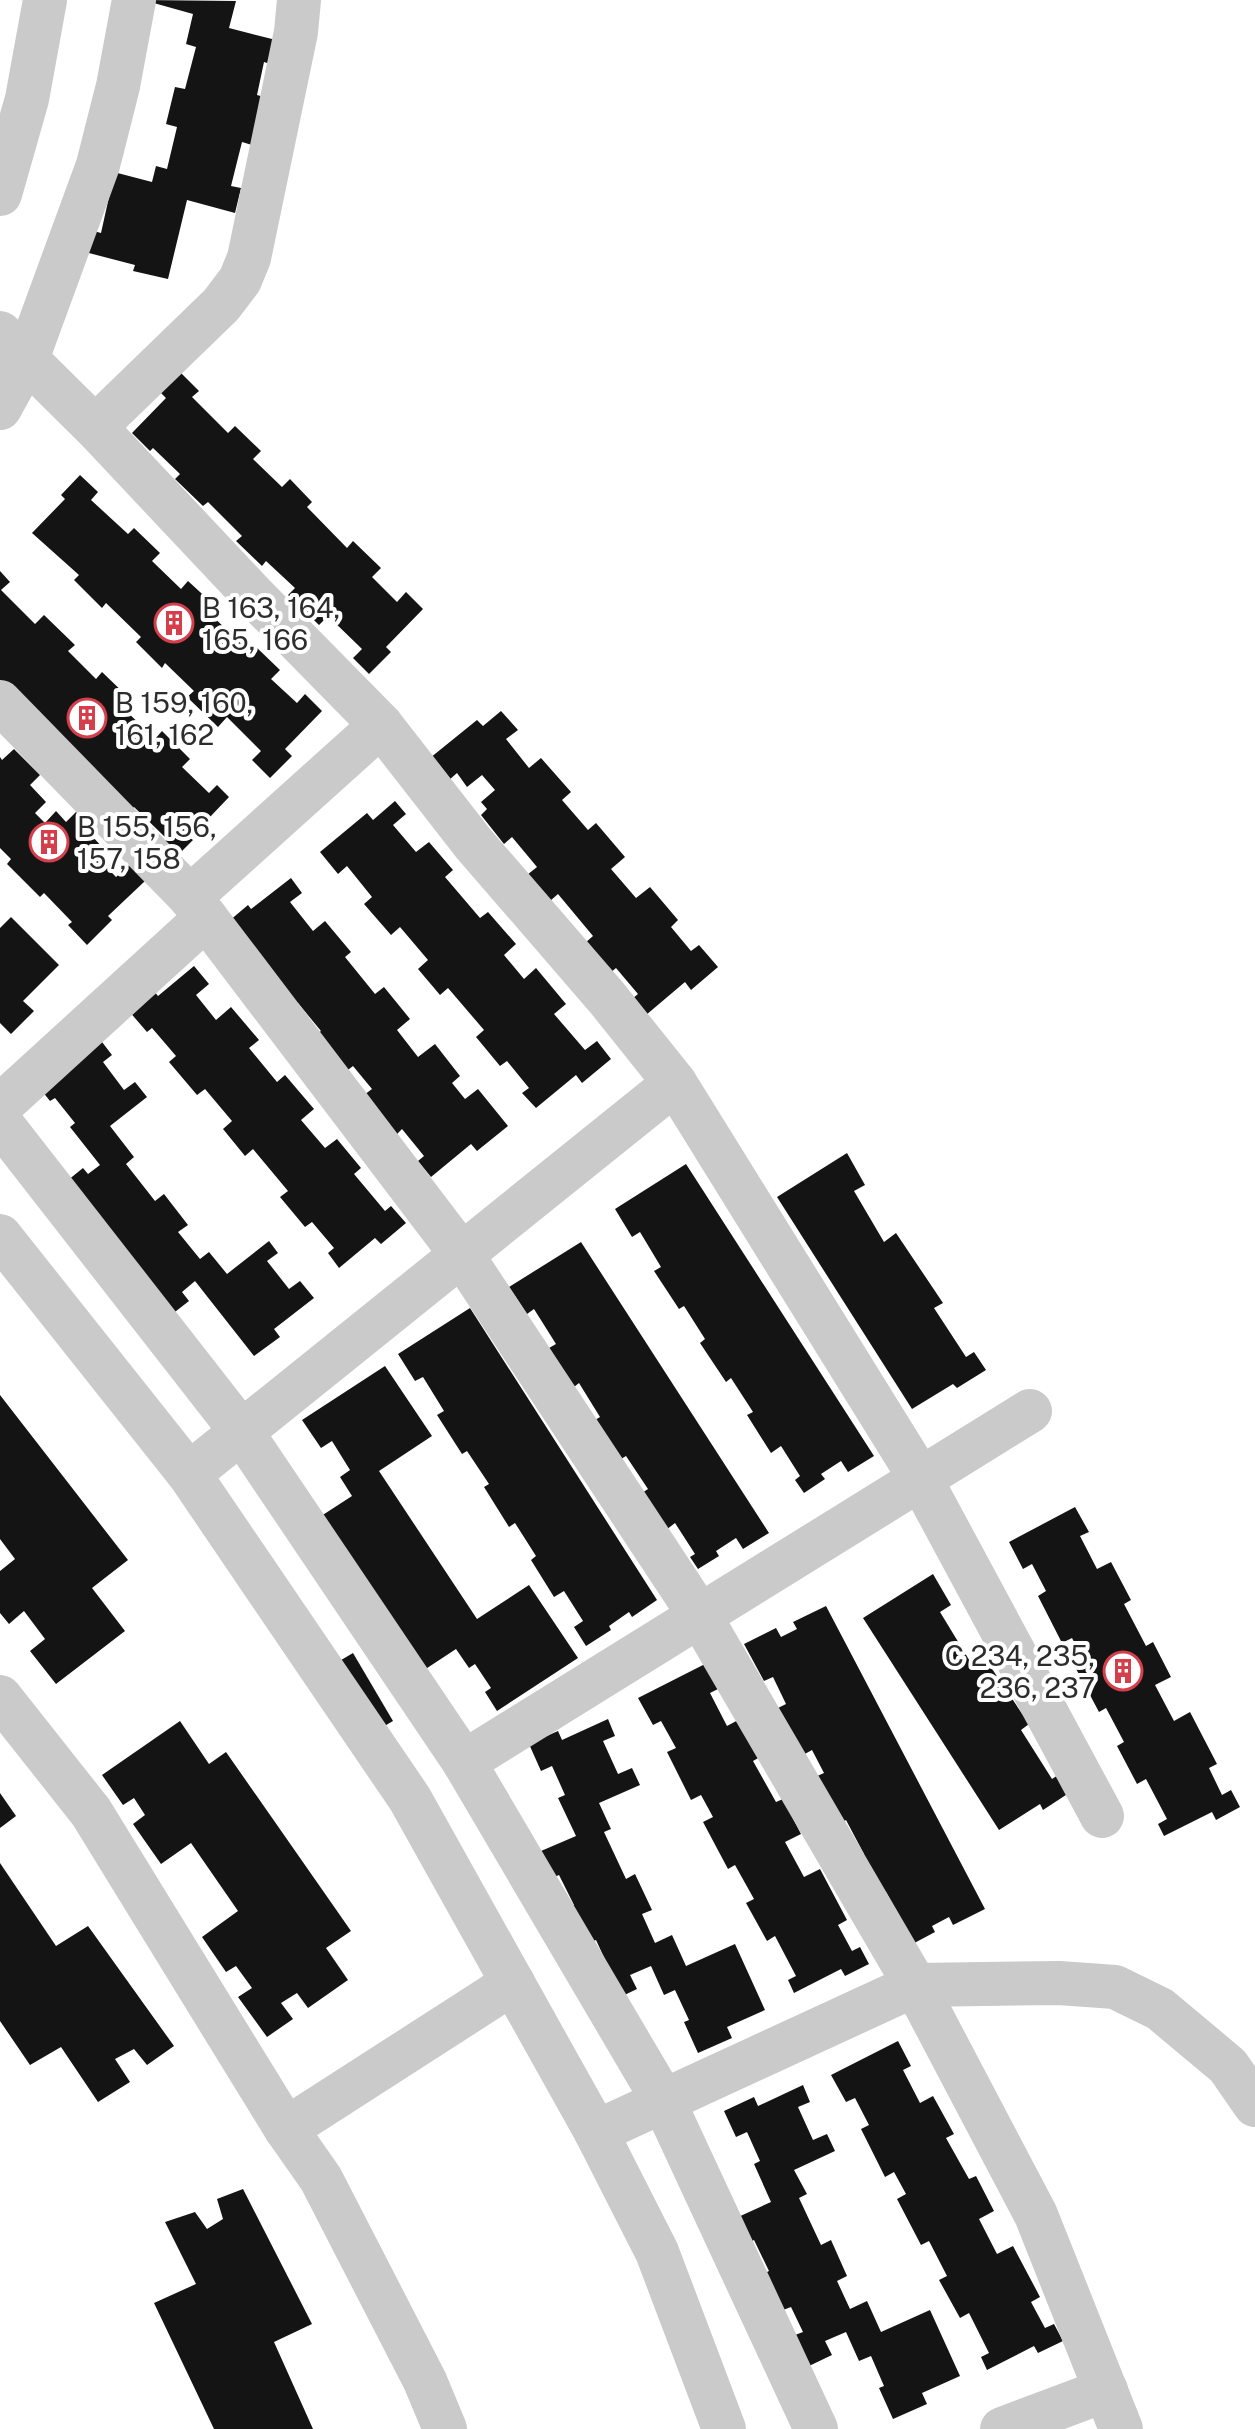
<svg xmlns="http://www.w3.org/2000/svg" width="1255" height="2429" font-family="'Public Sans',sans-serif">
<rect width="100%" height="100%" fill="#fff"/>
<g fill="#141414">
<polygon points="143,0 236,1 229,28 276,40 270,64 264,62 257,95 264,97 252,145 242,142 231,186 241,188 235,213 187,200 168,279 133,271 135,265 85,252 90,230 101,233 109,197 106,170 152,182 156,166 167,169 177,127 166,124 175,87 185,89 196,47 186,44 193,14"/>
<polygon points="181,373 199,391 192,397 228,433 235,426 261,451 253,459 282,487 290,479 312,502 307,507 347,548 353,541 381,568 372,577 397,602 406,592 423,609 386,647 391,652 369,674 353,658 362,649 328,616 319,625 288,595 295,588 266,561 262,566 236,541 242,536 208,502 203,506 175,479 180,474 153,448 150,451 132,433 166,398 161,393"/>
<polygon points="80,475 98,492 91,500 128,534 134,528 160,553 152,561 181,589 188,581 212,603 206,610 247,649 252,643 280,670 271,679 297,703 305,694 322,711 285,749 292,756 270,778 252,760 261,751 227,717 218,727 187,697 194,691 165,663 162,668 136,642 141,637 106,603 102,608 74,580 79,575 32,533 65,499 61,495"/>
<polygon points="0,571 10,582 1,590 35,624 44,615 75,645 68,651 96,679 102,672 128,697 120,705 155,739 162,731 190,759 182,767 209,793 217,785 229,797 190,838 193,840 173,860 160,846 167,839 134,807 127,814 0,682"/>
<polygon points="501,711 518,730 506,739 529,768 541,758 571,792 562,800 588,830 596,823 625,857 611,869 636,898 650,887 678,920 671,927 691,951 699,945 718,967 691,990 685,982 646,1015 632,999 638,994 616,968 610,973 585,943 593,936 558,894 550,901 527,875 537,867 512,837 504,844 481,815 487,809 481,802 495,790 482,775 467,787 457,773 448,781 430,758 477,720 483,726"/>
<polygon points="14,749 40,775 30,785 46,802 35,813 45,823 56,811 66,822 76,812 96,832 92,836 103,848 95,855 116,877 129,865 145,881 108,916 112,920 87,945 68,925 72,922 44,893 40,897 7,864 11,859 0,848 0,757 2,760"/>
<polygon points="395,801 406,814 393,825 416,852 429,842 453,870 445,877 480,918 488,912 516,944 504,955 524,979 536,968 566,1004 554,1014 585,1050 597,1041 611,1059 582,1083 576,1075 536,1108 522,1093 529,1088 507,1061 500,1066 476,1037 484,1030 448,988 440,995 418,969 428,960 400,927 391,935 364,904 372,897 347,866 338,874 320,852 367,813 373,820"/>
<polygon points="291,878 302,893 290,902 313,931 325,921 351,952 345,957 375,994 384,987 410,1019 397,1030 418,1057 435,1044 460,1076 452,1083 465,1099 478,1089 508,1126 477,1151 471,1144 431,1177 418,1161 424,1156 402,1129 396,1135 364,1095 372,1089 353,1066 344,1073 314,1036 321,1031 298,1003 291,1009 222,927 248,905 251,909"/>
<polygon points="11,917 59,965 23,1001 34,1011 11,1034 0,1023 0,928"/>
<polygon points="194,966 209,984 196,995 216,1020 231,1007 259,1040 249,1048 277,1082 285,1075 314,1109 301,1120 325,1148 337,1139 361,1168 354,1174 385,1211 391,1206 406,1223 381,1244 375,1238 339,1268 328,1253 334,1248 312,1222 305,1227 280,1197 288,1191 253,1149 245,1156 223,1129 232,1121 205,1089 197,1095 169,1062 176,1056 152,1028 147,1032 128,1010 153,990 158,996"/>
<polygon points="102,1042 112,1055 103,1062 124,1090 135,1082 147,1097 110,1126 134,1157 126,1164 155,1201 164,1194 188,1225 178,1232 200,1259 209,1252 227,1274 269,1241 278,1253 267,1261 289,1289 300,1281 314,1298 274,1329 280,1337 254,1356 195,1281 182,1292 189,1301 162,1322 57,1189 83,1168 88,1174 100,1165 70,1127 75,1123 55,1098 50,1101 34,1081"/>
<polygon points="847,1153 865,1185 854,1191 884,1242 896,1233 943,1303 934,1308 966,1357 974,1352 986,1370 957,1388 953,1384 912,1409 777,1197"/>
<polygon points="686,1164 874,1456 848,1472 841,1461 821,1474 825,1479 804,1493 795,1480 800,1476 781,1446 771,1453 747,1415 753,1412 731,1378 726,1382 700,1343 705,1339 684,1306 679,1309 654,1271 661,1267 640,1232 632,1237 615,1209"/>
<polygon points="581,1242 769,1533 743,1549 736,1538 716,1551 719,1556 698,1569 690,1557 695,1554 675,1523 666,1530 642,1493 648,1489 626,1456 621,1459 595,1420 600,1417 579,1383 574,1387 549,1348 556,1344 534,1309 527,1314 509,1287"/>
<polygon points="470,1308 657,1600 632,1617 629,1612 609,1626 611,1630 586,1646 574,1627 583,1621 564,1591 554,1597 531,1560 536,1556 515,1523 509,1527 484,1487 489,1484 467,1451 462,1454 437,1415 444,1411 423,1377 415,1381 398,1354"/>
<polygon points="385,1366 432,1436 379,1471 477,1619 529,1585 578,1658 497,1711 485,1692 491,1688 475,1664 469,1668 456,1649 415,1676 315,1520 352,1496 340,1477 350,1470 332,1441 321,1448 302,1420"/>
<polygon points="0,1395 128,1560 92,1588 125,1631 56,1684 30,1651 45,1639 24,1611 9,1624 0,1613 0,1571 15,1559 0,1539"/>
<polygon points="1075,1507 1089,1532 1080,1536 1097,1569 1111,1562 1131,1600 1124,1604 1146,1646 1153,1642 1171,1677 1155,1685 1174,1721 1190,1712 1217,1764 1209,1768 1222,1795 1231,1790 1240,1807 1216,1820 1212,1812 1164,1836 1158,1824 1167,1819 1146,1779 1137,1784 1117,1746 1124,1742 1106,1708 1099,1712 1074,1665 1083,1660 1072,1638 1062,1643 1038,1596 1046,1591 1032,1564 1023,1569 1009,1542"/>
<polygon points="933,1574 951,1605 940,1612 971,1663 982,1654 1029,1724 1021,1730 1052,1779 1061,1773 1072,1791 1043,1810 1040,1804 999,1830 863,1618"/>
<polygon points="826,1606 985,1909 953,1925 949,1917 932,1926 935,1932 905,1948 907,1931 886,1892 877,1897 857,1858 864,1854 846,1820 839,1824 815,1777 824,1773 812,1750 803,1755 778,1708 786,1704 773,1677 764,1681 744,1644 776,1628 781,1637 797,1629 793,1622"/>
<polygon points="353,1653 393,1721 371,1734 331,1666"/>
<polygon points="705,1664 718,1689 710,1693 727,1726 740,1719 760,1757 753,1761 776,1802 783,1799 801,1834 785,1842 804,1877 820,1869 847,1920 838,1925 852,1951 860,1947 869,1964 845,1976 841,1969 794,1993 788,1980 796,1976 775,1936 767,1941 746,1903 754,1899 735,1865 728,1869 703,1822 713,1817 701,1795 691,1800 667,1752 676,1748 661,1721 653,1725 638,1698"/>
<polygon points="608,1719 615,1736 603,1741 618,1774 632,1768 640,1785 599,1803 611,1829 604,1832 626,1879 635,1874 652,1910 642,1914 655,1943 672,1935 686,1966 735,1944 765,2010 727,2027 732,2038 698,2053 684,2022 689,2020 675,1990 664,1995 651,1966 630,1975 637,1989 614,2000 608,1966 596,1940 583,1946 566,1909 574,1905 559,1875 552,1878 541,1851 576,1836 558,1798 565,1795 552,1766 541,1771 529,1744 558,1731 562,1740"/>
<polygon points="180,1721 209,1764 226,1752 351,1931 326,1948 348,1980 308,2008 297,1993 281,2003 293,2019 267,2037 238,1997 252,1988 236,1966 226,1972 202,1937 238,1911 191,1843 161,1864 133,1824 145,1815 134,1798 123,1805 102,1775"/>
<polygon points="0,1793 16,1816 0,1828"/>
<polygon points="0,1863 56,1946 88,1926 174,2046 147,2065 134,2049 115,2059 130,2082 98,2102 61,2047 30,2065 0,2021"/>
<polygon points="898,2041 911,2066 903,2070 920,2103 933,2096 954,2134 946,2138 969,2179 976,2176 994,2211 979,2219 997,2254 1013,2246 1040,2297 1031,2302 1045,2328 1054,2324 1063,2341 1038,2353 1034,2346 987,2370 981,2357 989,2353 969,2313 960,2318 939,2280 947,2276 929,2241 921,2245 897,2199 906,2194 894,2172 885,2177 861,2129 869,2125 855,2098 846,2102 831,2075"/>
<polygon points="803,2085 810,2102 798,2107 813,2140 827,2134 835,2151 794,2170 807,2194 799,2198 821,2245 831,2240 847,2276 837,2281 850,2309 867,2301 881,2332 930,2310 960,2376 922,2393 927,2404 893,2419 879,2388 884,2386 871,2356 859,2361 846,2332 825,2341 832,2355 809,2366 795,2335 803,2332 791,2307 778,2312 761,2275 769,2271 754,2240 748,2243 736,2218 771,2202 754,2164 760,2161 747,2132 736,2137 724,2111 754,2097 758,2106"/>
<polygon points="243,2189 312,2324 274,2342 313,2429 214,2429 154,2303 196,2284 165,2222 195,2212 207,2229 223,2219 217,2199"/>
</g>
<g fill="none" stroke-linecap="round" stroke-linejoin="round">
<g stroke="#cacaca" stroke-width="44">
<polyline points="0,194 27,99 45,0"/>
<polyline points="0,333 95,427 255,597 381,725 473,843 607,998 675,1083 189,1474"/>
<polyline points="0,408 27,359 98,165 118,86 134,0"/>
<polyline points="95,427 221,305 240,280 249,258 296,32 299,0"/>
<polyline points="0,702 190,897 462,1255 700,1616 915,1985 596,2132"/>
<polyline points="190,897 381,725"/>
<polyline points="675,1083 920,1478 1102,1816"/>
<polyline points="0,1106 206,918"/>
<polyline points="0,1122 241,1431 464,1762 664,2102 816,2429"/>
<polyline points="0,1236 189,1474 410,1799 596,2132 657,2252 724,2429"/>
<polyline points="0,1697 91,1812 286,2129 321,2179 425,2381 445,2429"/>
<polyline points="464,1762 1030,1411"/>
<polyline points="286,2129 513,1983"/>
<polyline points="1002,2429 1106,2390"/>
<polyline points="1121,2429 1036,2215 915,1985 1059,1983 1115,1987 1160,2009 1228,2066 1255,2105"/>
</g>
</g>
<defs>
<symbol id="building-ring" viewBox="-11 -11 22 22"><circle r="9.5" fill="#fff" stroke="#d53f4c" stroke-width="1.5"/><path d="M-4-6H4V6H1V3H-1V6H-4ZM-2.5-4.3h1.7v1.8h-1.7ZM.8-4.3h1.7v1.8H.8ZM-2.5-1h1.7V.8h-1.7ZM.8-1h1.7V.8H.8Z" fill="#d53f4c"/></symbol>
</defs>
<g fill-rule="evenodd">
<use href="#building-ring" x="152" y="601" width="44" height="44"/>
<use href="#building-ring" x="65" y="696" width="44" height="44"/>
<use href="#building-ring" x="27" y="820" width="44" height="44"/>
<use href="#building-ring" x="1101" y="1649" width="44" height="44"/>
</g>
<g text-anchor="middle" dominant-baseline="central" stroke-width="8" stroke-linejoin="round" paint-order="stroke">
<g font-size="28" fill="#2d2d2d" stroke="#fff" text-anchor="start">
<text x="202" y="607">B 163, 164,<tspan x="202" dy="32">165, 166</tspan></text>
<text x="115" y="702">B 159, 160,<tspan x="115" dy="32">161, 162</tspan></text>
<text x="77" y="826">B 155, 156,<tspan x="77" dy="32">157, 158</tspan></text>
<text x="1095" y="1655" text-anchor="end">C 234, 235,<tspan x="1095" dy="32">236, 237</tspan></text>
</g>
</g>
</svg>
